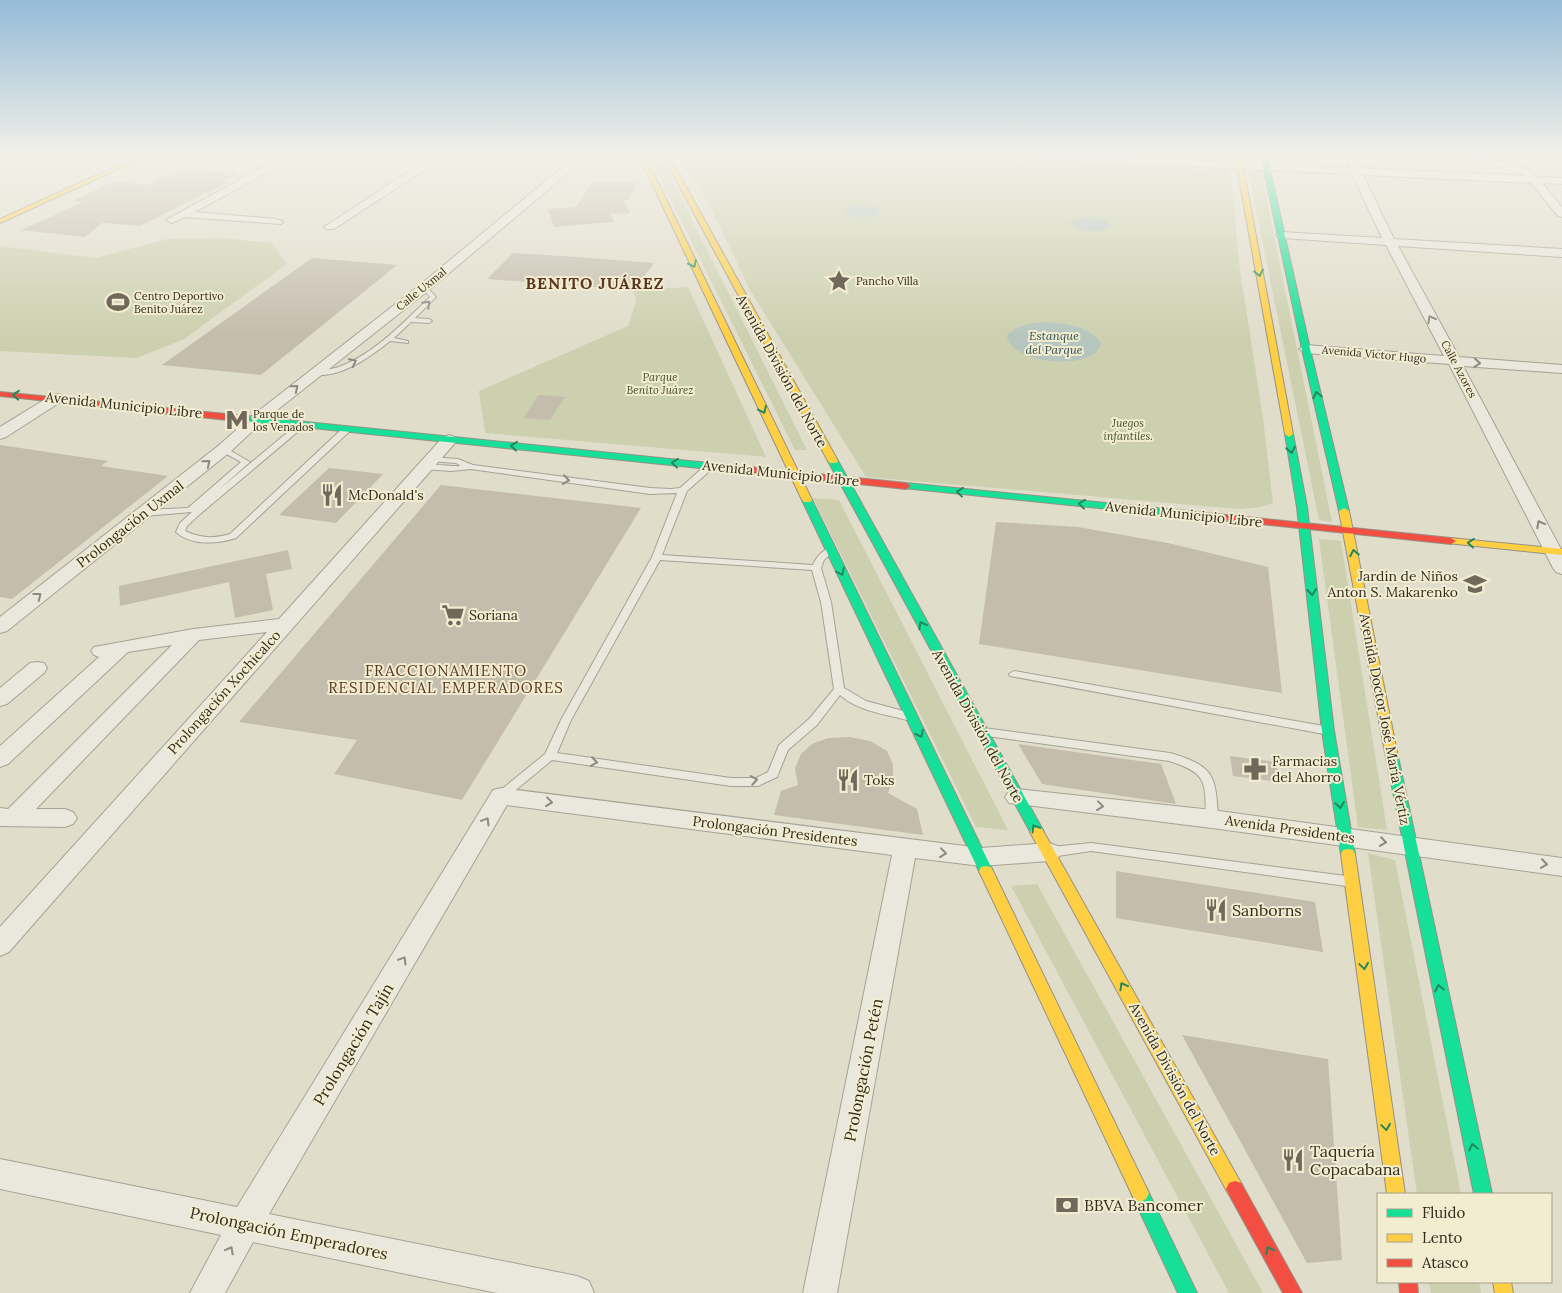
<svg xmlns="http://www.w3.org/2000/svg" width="1562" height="1293" font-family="Lora,serif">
<rect width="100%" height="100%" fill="#e1ddcb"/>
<g fill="#ccd0af">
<polygon points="649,156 660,156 807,450 795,450"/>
<polygon points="676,156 957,156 1226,170 1231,177 1239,263 1263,418 1273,503 1260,507 1239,509 866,477 750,290 709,204"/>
<polygon points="1248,171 1261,171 1332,522 1319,520"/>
<polygon points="222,238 272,243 287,264 184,339 137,358 0,351 0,246 96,258 167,239"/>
<polygon points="688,287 766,457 485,433 479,391 628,326 636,302 634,290"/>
<polygon points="813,498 839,500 1008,830 976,827"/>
<polygon points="1319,539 1341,541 1387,830 1358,827"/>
<polygon points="1368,853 1395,860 1461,1194 1417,1194"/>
<polygon points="1037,884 1263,1293 1229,1293 1011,886"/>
<polygon points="1429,1282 1479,1282 1481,1293 1431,1293"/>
</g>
<g fill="#b6c6be">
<path d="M862,205L877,208L881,212C872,220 854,219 845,212L850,207Z"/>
<path d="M1092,217L1104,220L1111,226C1101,234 1079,233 1070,223L1079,218Z"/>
<path d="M1047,322C1066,324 1090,326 1101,343C1097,372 1010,365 1007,336C1017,324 1032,323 1047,322Z"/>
</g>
<g fill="#c4bcac">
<polygon points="182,169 238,174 222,182 226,183 140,226 102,223 85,237 21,230 83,202 73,201 113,182 147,185"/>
<polygon points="593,182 637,183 628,200 624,200 630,213 610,214 614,222 554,227 548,209 576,207"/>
<polygon points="513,253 577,257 654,263 634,290 487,279"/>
<polygon points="312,258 397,265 261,375 162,365"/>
<polygon points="539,395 565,397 550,420 523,418"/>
<polygon points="0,445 108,461 101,466 168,476 12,599 0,597"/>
<polygon points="329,468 383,474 336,523 279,515"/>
<polygon points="441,485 641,508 462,800 334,774 357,740 239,722"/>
<polygon points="996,522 1078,527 1168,543 1268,567 1282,693 979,644"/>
<polygon points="288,550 292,569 266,574 273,610 235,618 229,582 120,606 119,586"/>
<polygon points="850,737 870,741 887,751 893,765 893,780 888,793 917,809 923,835 774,815 781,791 798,785 795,768 801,754 812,744 828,738"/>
<polygon points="1018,744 1161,764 1176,804 1042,784"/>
<polygon points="1230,756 1276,762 1279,782 1233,776"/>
<polygon points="1116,871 1315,902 1323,952 1116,918"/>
<polygon points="1182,1035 1328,1059 1342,1260 1307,1263"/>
</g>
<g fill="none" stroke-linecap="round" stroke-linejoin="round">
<defs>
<g id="lane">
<path d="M425,285L436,297L415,318L429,319L432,321L429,323L411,322L394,338L408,341V343L390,341C369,358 341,378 312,375V371C321,370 330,370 339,367C374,354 403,323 430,297L422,287Z"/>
<path d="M300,422H303L307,424L200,514L187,526L185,531C199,538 215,539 230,534L344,427H350V431L236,538C218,544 191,546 176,532L180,523L192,512L144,516L140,513L144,510L188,508L241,462L221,451L220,449L224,447L250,462L217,491Z"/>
<path d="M429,457L458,459L473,465L650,488L671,489L680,488L707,464H713V468L687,491L662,555L813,565C816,557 824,547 834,548L835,550L824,560L821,568L831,602L844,688L866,701L911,713L912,716L907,720C884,714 858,711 840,695L817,725L788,750L777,777L758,786H731L552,760L505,799H497L495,796L497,793L545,754L561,720L652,557L677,493L650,494L471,469L451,471L422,469L421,467C428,462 451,467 461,466L456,463L429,461ZM660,560L812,570L821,602L834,689L809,719L779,745L768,772L756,778H731L557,753L571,720Z"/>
<polygon points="1014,671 1324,726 1328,727 1329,730 1328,733 1324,734 1010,676 1009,674"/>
<path d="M984,728L1170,753C1214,766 1216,775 1218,819L1216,822L1212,823L1208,822L1206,819C1205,782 1208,773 1169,761L980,735L979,732L980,729Z"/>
<polygon points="1091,843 1346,876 1350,878 1352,881 1350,884 1346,886 1091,851 1051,857 1047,855 1045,852 1047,849 1051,847"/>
</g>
<g id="street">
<polygon points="0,156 5,156 5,157 0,160"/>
<polygon points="283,156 296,156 195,212 277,219 283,222 281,224 185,217 172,223 166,220"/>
<polygon points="433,156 445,156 334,229 326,229 324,227"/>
<polygon points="576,156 588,156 429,290 262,422 230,452 7,631 0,633 0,617 218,446 252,416 421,284"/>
<polygon points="1029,156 1106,156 1350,168 1347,156 1357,156 1360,168 1525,176 1523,174 1467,156 1484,156 1532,171 1537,177 1562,178 1562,184 1542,183 1562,207 1562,217 1558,216 1531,183 1363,175 1394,239 1562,249 1562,257 1398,246 1459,357 1562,365 1562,373 1463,366 1562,551 1562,574 1556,572 1553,568 1449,364 1306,353 1299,349 1306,345 1444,356 1386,245 1282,238 1276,235 1282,232 1382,238 1352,174 1034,159"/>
<polygon points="57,394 62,395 64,398 62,401 6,437 0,439 0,427 52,395"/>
<polygon points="449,435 455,437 457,440 455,443 9,952 0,956 0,927 267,632 199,640 36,809 65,809 73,812 77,818 73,824 65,827 0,826 0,808 8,809 172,645 128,652 8,764 0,767 0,746 99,657 94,655 91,651 94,647 193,629 279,619 443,437"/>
<polygon points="37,662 44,663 47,668 44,673 7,704 0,706 0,688 30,663"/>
<polygon points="501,788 981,848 1049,843 1058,846 1061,852 1058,858 1049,861 981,866 915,858 837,1293 803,1293 892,855 507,805 269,1214 577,1276 589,1281 594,1293 497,1293 253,1242 225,1293 190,1293 221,1235 0,1189 0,1159 237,1207 493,790"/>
<polygon points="1017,789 1212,810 1562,858 1562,876 1212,828 1009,803 1005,797 1009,791"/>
</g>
<g id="fast">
<polygon points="1261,156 1267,156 1310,349 1349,511 1344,514 1339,511 1302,349"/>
<polygon points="247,416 719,464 724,467 719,470 244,421 244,417"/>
<polygon points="1289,431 1293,434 1307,507 1334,731 1355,854 1353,858 1348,859 1343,858 1341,854 1322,731 1297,507 1285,434"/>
<polygon points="833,458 838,461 1044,832 1042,835 1037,837 1032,835 828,461"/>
<polygon points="906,483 1226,515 1231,518 1226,521 903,488 903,484"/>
<polygon points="807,497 812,500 993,871 991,875 986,876 981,875 979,871 802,500"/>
<polygon points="1391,748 1395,749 1397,752 1492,1194 1474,1194 1385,752 1387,749"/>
<polygon points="1140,1184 1146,1187 1197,1293 1178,1293 1131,1193 1134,1187"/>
</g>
<g id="slow">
<polygon points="139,156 147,156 0,223 0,219"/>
<polygon points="639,156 645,156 812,500 810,502 804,502 802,500"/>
<polygon points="663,156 669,156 838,461 836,463 830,463 828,461"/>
<polygon points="1235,156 1241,156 1293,434 1289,437 1285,434"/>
<polygon points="1344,508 1349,511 1397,752 1395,755 1387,755 1385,752 1339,511"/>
<polygon points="1451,538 1562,549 1562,555 1447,543 1446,541 1447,539"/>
<polygon points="1037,827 1042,829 1241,1183 1244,1189 1241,1195 1235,1197 1229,1195 1030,832 1032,829"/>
<polygon points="1348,849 1353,850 1355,854 1405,1194 1387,1194 1341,854 1343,850"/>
<polygon points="986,866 991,867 993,871 1146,1187 1149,1193 1146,1199 1140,1202 1134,1199 979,871 981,867"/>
<polygon points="1493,1282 1511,1282 1513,1293 1495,1293"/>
</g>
<g id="jam">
<polygon points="0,392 247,416 251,419 247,422 0,396"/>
<polygon points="719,464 906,483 911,486 906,489 716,469 716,465"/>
<polygon points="1226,515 1451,538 1456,541 1451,544 1223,520 1221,518"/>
<polygon points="1235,1181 1241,1183 1302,1293 1283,1293 1226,1189 1229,1183"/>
<polygon points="1399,1282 1417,1282 1418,1293 1400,1293"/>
</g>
</defs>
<use href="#lane" stroke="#a6a295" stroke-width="2"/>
<use href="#street" stroke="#a6a295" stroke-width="2"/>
<use href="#fast" stroke="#959185" stroke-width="2"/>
<use href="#slow" stroke="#959185" stroke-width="2"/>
<use href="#jam" stroke="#959185" stroke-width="2"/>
<use href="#lane" fill="#eae7dc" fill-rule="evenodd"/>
<use href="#street" fill="#eae7dc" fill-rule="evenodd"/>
<use href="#fast" fill="#16e098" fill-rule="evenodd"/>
<use href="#slow" fill="#ffcf43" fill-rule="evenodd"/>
<use href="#jam" fill="#f24e42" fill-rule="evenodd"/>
</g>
<defs><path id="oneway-chevron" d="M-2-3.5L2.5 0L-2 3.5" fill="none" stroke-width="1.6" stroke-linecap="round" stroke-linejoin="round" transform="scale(1.25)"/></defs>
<g stroke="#24865b">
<use href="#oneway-chevron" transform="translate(693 264) rotate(64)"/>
<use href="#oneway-chevron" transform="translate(1259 273) rotate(79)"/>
<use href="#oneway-chevron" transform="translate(16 395) rotate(-175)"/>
<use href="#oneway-chevron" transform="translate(1317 395) rotate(-103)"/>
<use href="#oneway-chevron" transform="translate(763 410) rotate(65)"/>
<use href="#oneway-chevron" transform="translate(514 446) rotate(-174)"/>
<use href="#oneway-chevron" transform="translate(1291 450) rotate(80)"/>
<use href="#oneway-chevron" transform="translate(675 463) rotate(-174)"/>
<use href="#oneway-chevron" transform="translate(960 492) rotate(-174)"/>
<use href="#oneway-chevron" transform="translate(1082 504) rotate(-174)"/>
<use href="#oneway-chevron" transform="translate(1471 543) rotate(-174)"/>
<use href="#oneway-chevron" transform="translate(1354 553) rotate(-101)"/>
<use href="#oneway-chevron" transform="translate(841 572) rotate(64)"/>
<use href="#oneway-chevron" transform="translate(1312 592) rotate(83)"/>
<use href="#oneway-chevron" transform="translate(922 625) rotate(-119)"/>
<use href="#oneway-chevron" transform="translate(920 734) rotate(64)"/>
<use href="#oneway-chevron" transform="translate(1340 805) rotate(81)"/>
<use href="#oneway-chevron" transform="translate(1035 828) rotate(-121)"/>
<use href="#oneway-chevron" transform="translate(1364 966) rotate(82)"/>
<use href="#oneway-chevron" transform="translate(1123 986) rotate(-119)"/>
<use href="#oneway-chevron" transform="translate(1439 988) rotate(-102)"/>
<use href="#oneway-chevron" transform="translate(1386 1127) rotate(82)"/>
<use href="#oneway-chevron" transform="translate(1473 1147) rotate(-102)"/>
<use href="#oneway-chevron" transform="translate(1269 1250) rotate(-119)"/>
</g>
<g stroke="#8e897d">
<use href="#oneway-chevron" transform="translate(427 304) rotate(-45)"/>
<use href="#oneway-chevron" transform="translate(1431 319) rotate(-119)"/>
<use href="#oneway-chevron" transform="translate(353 362) rotate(-27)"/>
<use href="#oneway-chevron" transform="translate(1477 363) rotate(4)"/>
<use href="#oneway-chevron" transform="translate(295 388) rotate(-39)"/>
<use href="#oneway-chevron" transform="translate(207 463) rotate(-39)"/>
<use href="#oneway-chevron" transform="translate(566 480) rotate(8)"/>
<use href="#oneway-chevron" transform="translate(1540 524) rotate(-118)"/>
<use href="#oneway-chevron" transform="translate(38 596) rotate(-38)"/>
<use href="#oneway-chevron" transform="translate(594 762) rotate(8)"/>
<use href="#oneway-chevron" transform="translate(754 780) rotate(-10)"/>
<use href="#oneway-chevron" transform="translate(549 802) rotate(7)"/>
<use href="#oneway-chevron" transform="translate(1100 806) rotate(7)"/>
<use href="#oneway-chevron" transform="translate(486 821) rotate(-59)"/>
<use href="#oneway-chevron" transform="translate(1383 842) rotate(8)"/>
<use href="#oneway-chevron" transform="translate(943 853) rotate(7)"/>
<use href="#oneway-chevron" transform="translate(1544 864) rotate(8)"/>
<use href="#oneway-chevron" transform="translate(403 960) rotate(-59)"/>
<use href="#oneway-chevron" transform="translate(230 1250) rotate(-61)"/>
</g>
<linearGradient id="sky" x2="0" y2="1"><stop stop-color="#94bbd7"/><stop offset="0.46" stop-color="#f2f0e8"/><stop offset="1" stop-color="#f2f0e8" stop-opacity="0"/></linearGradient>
<rect width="1562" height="337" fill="url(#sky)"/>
<defs>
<symbol id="sight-bare" viewBox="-9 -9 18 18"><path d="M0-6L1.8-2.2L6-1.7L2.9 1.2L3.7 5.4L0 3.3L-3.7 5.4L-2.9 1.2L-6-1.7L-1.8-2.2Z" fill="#70695b" stroke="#f2edd1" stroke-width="2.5" paint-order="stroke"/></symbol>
<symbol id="stadium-bare" viewBox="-9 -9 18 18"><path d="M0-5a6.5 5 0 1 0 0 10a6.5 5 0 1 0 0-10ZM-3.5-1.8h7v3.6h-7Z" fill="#70695b" stroke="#f2edd1" stroke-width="2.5" paint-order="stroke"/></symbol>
<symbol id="metro-bare" viewBox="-9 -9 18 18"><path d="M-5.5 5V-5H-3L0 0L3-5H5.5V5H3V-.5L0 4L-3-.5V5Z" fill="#70695b" stroke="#f2edd1" stroke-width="2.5" paint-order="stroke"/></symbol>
<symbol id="restaurant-bare" viewBox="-9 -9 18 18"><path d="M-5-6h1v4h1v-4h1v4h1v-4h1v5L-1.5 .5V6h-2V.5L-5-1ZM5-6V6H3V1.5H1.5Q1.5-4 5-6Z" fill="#70695b" stroke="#f2edd1" stroke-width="2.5" paint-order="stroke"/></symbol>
<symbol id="school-bare" viewBox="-9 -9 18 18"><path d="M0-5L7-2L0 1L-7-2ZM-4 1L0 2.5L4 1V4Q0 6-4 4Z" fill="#70695b" stroke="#f2edd1" stroke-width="2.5" paint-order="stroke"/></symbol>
<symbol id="supermarket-bare" viewBox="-9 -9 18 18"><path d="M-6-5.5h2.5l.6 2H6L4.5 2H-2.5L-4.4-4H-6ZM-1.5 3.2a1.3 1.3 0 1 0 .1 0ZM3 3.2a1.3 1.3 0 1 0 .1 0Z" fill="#70695b" stroke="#f2edd1" stroke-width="2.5" paint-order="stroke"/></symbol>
<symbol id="pharmacy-bare" viewBox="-9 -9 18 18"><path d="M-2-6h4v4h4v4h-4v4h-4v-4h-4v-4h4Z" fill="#70695b" stroke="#f2edd1" stroke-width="2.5" paint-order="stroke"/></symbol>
<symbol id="bank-bare" viewBox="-9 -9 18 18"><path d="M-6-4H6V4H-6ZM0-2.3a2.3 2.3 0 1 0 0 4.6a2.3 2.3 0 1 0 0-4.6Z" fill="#70695b" stroke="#f2edd1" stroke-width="2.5" paint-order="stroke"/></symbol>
</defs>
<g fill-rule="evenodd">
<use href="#sight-bare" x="823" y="265" width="32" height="32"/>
<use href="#stadium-bare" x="102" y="286" width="32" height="32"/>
<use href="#metro-bare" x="221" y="404" width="32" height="32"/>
<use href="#restaurant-bare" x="316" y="479" width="32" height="32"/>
<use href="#school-bare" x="1459" y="568" width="32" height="32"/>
<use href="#supermarket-bare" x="437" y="599" width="32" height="32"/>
<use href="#pharmacy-bare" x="1239" y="753" width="32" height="32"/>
<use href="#restaurant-bare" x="832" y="764" width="32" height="32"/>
<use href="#restaurant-bare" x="1200" y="894" width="32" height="32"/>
<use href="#restaurant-bare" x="1277" y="1144" width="32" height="32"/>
<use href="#bank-bare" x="1051" y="1189" width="32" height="32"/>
</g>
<g text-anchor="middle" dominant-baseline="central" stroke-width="4" stroke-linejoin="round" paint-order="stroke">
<g font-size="11" fill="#332b1e" stroke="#f2edd1" text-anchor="start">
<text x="856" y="281">Pancho Villa</text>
<text x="134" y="296">Centro Deportivo<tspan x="134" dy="13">Benito Juárez</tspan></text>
<text x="253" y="414">Parque de<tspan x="253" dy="13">los Venados</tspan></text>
</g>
<g font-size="11" fill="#332b1e" stroke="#f2edd1">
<text transform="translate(421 289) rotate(-39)">Calle Uxmal</text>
<text transform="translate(1374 354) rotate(5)">Avenida Víctor Hugo</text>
<text transform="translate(1459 369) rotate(62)">Calle Azores</text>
</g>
<g font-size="11" font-style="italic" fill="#3e4d27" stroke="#f2edd1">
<text x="660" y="377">Parque<tspan x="660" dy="13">Benito Juárez</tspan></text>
<text x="1128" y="423">Juegos<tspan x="1128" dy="13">infantiles.</tspan></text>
</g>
<g font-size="12" font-style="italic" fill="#2f4f51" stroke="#f2edd1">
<text x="1054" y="335">Estanque<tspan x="1054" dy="14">del Parque</tspan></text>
</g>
<g font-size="14" fill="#332b1e" stroke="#f2edd1">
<text transform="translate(782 371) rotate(61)">Avenida División del Norte</text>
<text transform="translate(124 405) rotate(6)">Avenida Municipio Libre</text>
<text transform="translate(781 473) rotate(6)">Avenida Municipio Libre</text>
<text transform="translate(1184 514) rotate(6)">Avenida Municipio Libre</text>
<text transform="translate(130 524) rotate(-38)">Prolongación Uxmal</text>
<text transform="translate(224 692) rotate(-48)">Prolongación Xochicalco</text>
<text transform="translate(1385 719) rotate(79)">Avenida Doctor José María Vértiz</text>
<text transform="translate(978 726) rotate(61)">Avenida División del Norte</text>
<text transform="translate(1290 829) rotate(8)">Avenida Presidentes</text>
<text transform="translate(775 831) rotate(7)">Prolongación Presidentes</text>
<text transform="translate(1175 1079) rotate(61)">Avenida División del Norte</text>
</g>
<g font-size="14" fill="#332b1e" stroke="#f2edd1" text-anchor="start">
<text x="348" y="495">McDonald's</text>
<text x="1458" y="576" text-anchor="end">Jardín de Niños<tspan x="1458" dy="16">Anton S. Makarenko</tspan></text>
<text x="469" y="615">Soriana</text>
<text x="1272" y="761">Farmacias<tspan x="1272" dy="16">del Ahorro</tspan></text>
<text x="864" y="780">Toks</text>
</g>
<g font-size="15" letter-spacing="1" fill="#5b3621" stroke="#f2edd1">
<text x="446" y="670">FRACCIONAMIENTO<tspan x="446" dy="17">RESIDENCIAL EMPERADORES</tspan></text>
</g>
<g font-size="16" font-weight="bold" letter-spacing="1" fill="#5b3621" stroke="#f2edd1">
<text x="595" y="283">BENITO JUÁREZ</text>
</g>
<g font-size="16" fill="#332b1e" stroke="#f2edd1" text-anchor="start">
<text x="1232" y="910">Sanborns</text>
<text x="1310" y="1151">Taquería<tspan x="1310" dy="18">Copacabana</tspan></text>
<text x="1084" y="1205">BBVA Bancomer</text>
</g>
<g font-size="16" fill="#332b1e" stroke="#f2edd1">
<text transform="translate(353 1044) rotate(-59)">Prolongación Tajín</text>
<text transform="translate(863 1070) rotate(-79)">Prolongación Petén</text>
<text transform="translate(289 1233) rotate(12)">Prolongación Emperadores</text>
</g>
</g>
<rect x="1377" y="1193" width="175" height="90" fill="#f2edd1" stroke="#a69f89"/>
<rect x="1387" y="1209" width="25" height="8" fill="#16e098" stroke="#a69f89"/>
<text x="1422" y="1218" font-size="15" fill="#332b1e">Fluido</text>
<rect x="1387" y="1234" width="25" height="8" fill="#ffcf43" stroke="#a69f89"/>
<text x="1422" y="1243" font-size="15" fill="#332b1e">Lento</text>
<rect x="1387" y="1259" width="25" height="8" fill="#f24e42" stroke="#a69f89"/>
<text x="1422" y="1268" font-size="15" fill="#332b1e">Atasco</text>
</svg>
